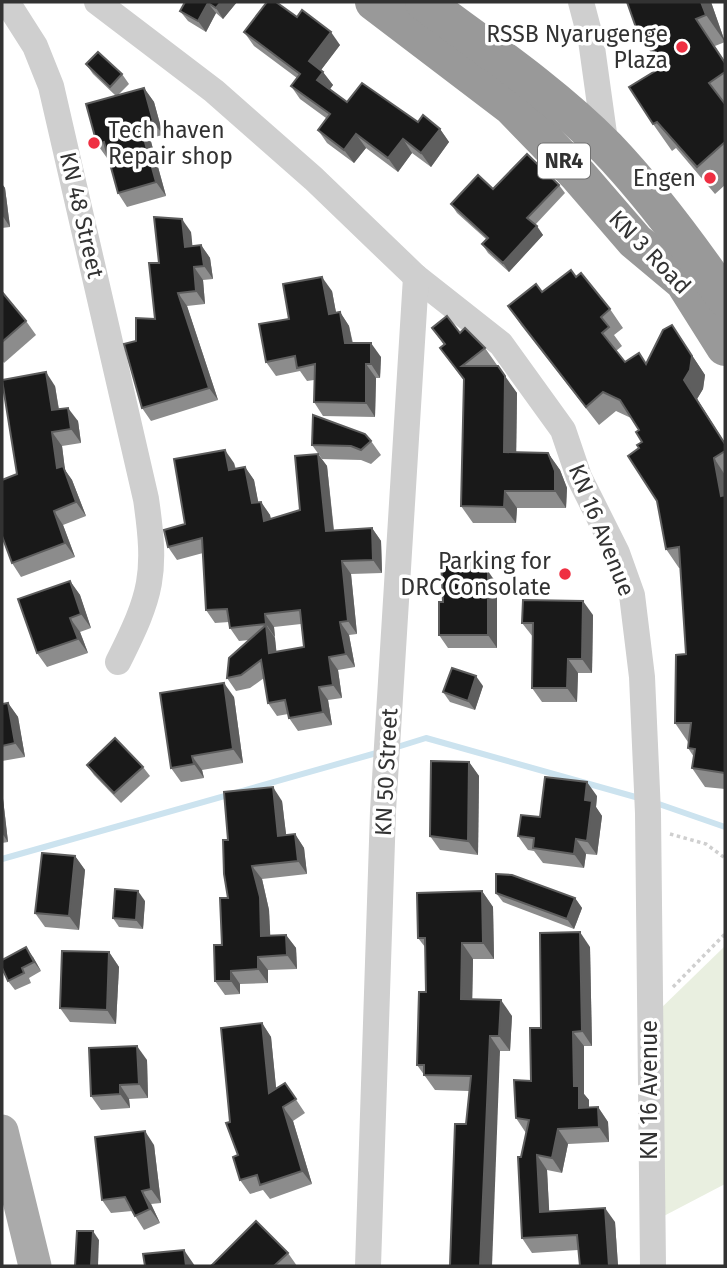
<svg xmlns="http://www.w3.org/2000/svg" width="727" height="1268" font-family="'Fira Sans',sans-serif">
<rect width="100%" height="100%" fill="#fff"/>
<polygon fill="#e9efe0" points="725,946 725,1184 660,1218 654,1015"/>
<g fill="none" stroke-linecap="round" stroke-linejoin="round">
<g stroke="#cce3ef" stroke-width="6">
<polyline points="394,748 426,738 639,798"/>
<polyline points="653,802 725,827"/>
<polyline points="2,859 380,752"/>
</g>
<g stroke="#cfcfcf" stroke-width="3.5" stroke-dasharray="3.5 3.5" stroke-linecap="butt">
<polyline points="670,834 706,844 725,858"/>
<polyline points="673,987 725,934"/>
</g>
<g stroke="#cfcfcf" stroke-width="26">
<path d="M7,2L35,46L51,86L146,499C157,575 152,594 118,662"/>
<polyline points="97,2 214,91 314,179 416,277 501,344 563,430 579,477 617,553 632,595 642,677 648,813 653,1266"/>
<polyline points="581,2 591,40 606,148"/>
<polyline points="368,1266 383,811 416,277"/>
</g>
<polyline stroke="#aaa" stroke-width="33" points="2,1131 35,1266"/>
<g stroke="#999" stroke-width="38">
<polyline points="374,2 512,107 578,175 635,241 684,282 725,347"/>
<path d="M424,2C486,48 553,93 607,148C650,193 690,247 725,298"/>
</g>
</g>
<g fill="#8c8c8c" fill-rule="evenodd">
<polygon points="185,2 237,2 223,19 216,13 206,32 188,21 180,11"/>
<polygon points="711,2 725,42 715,46 725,61 725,185 715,194 676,148 672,151 653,124 660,68 658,62 639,36"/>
<polygon points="297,17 340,45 321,70 333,85 330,89 347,102 440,129 449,142 431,167 412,153 398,172 366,148 354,163 327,143 318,130 326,118 300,99 291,86 297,78 254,46 244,32"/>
<polygon points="86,64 122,74 129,84 118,95 144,88 154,102 163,135 150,138 166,196 127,207 118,193 108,158 107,158 97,144 116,96 93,74"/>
<polygon points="2,184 5,188 10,227 2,228"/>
<polygon points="559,185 565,193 535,225 543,235 509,272 488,253 482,244 486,239 457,213 451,204 493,189"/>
<polygon points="191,232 192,246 201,245 210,258 213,279 203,280 205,304 187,306 218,400 151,421 142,408 136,341 155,319 159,263"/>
<polygon points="576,277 610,309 623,328 614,335 622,346 616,351 625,362 646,363 672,325 705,375 703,389 697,399 725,443 725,789 705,787 692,768 694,757 688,748 689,742 688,742 675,723 686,654 680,568 679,568 666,549 657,501 639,448 642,442 639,430 631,418 616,411 599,425 521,325 508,306 542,292"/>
<polygon points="332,291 336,313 340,312 349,326 353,343 381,357 380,378 376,378 375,417 323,416 314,402 314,380 307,381 300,371 276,376 266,362 289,319"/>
<polygon points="2,292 26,321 36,335 4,363 2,360"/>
<polygon points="432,328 460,333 485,348 497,365 496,366 517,393 516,452 548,453 560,470 567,488 566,508 517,508 516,523 473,523 461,506 464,381 440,348 444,345"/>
<polygon points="55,386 59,409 78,421 81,443 62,446 65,470 72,480 86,516 63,525 75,557 21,577 12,563 17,474"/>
<polygon points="371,441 381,455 371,464 361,460 322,459 312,445"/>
<path d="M318,454L327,466L334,530L372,528L381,541L382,573L351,574L357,634L349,635L355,667L338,670L342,698L328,700L332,725L298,731L289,718L288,714L277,716L268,703L264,678L250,688L236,691L227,678L249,640L239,641L230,628L229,622L215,623L206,610L203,553L177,560L168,547L185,524L234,463L236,469L245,467L254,480L258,502H261L270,515L271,519L300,510ZM301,624L304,647L276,652L274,627Z"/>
<polygon points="474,554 483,567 484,571 497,584 497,648 448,648 439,635 443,602"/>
<polygon points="70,581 80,595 91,628 80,632 88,653 47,667 37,653"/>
<polygon points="593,615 592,673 578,673 577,702 542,702 532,688 533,637 522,623"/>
<polygon points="483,686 475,710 450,702 443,692"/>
<polygon points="234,697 243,763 202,770 204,778 181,782 171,768"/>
<polygon points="8,703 18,717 25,757 2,761 2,704"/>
<polygon points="469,762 479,776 478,855 440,850 430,836"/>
<polygon points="87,765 143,767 150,776 121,803 94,775"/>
<polygon points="2,790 8,842 2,843"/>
<polygon points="597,796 596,807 602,816 597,855 586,854 584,868 543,863 534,851 528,850 518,836 540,817"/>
<polygon points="282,801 286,835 295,834 304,848 307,874 262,879 269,910 270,935 286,935 296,948 297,969 268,970 268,983 240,984 240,994 225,995 215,981 228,898 228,840"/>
<polygon points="75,856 85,870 79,930 45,927 35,913"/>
<polygon points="482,891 493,907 494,959 473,959 472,999 512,1016 510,1051 500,1051 466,1124 469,1091 435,1090 417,1065 426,992 425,947 418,938"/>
<polygon points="496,893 575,898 582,908 574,929 503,902"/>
<polygon points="145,901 143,929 119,927 113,918"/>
<polygon points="590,947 592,1046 584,1046 584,1094 589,1100 589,1108 598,1107 608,1122 609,1142 568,1144 562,1173 547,1170 549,1211 615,1222 618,1266 580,1266 578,1250 532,1253 522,1238 521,1157 526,1133 516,1118 531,1081 541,1028"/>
<polygon points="109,952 119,967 116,1024 70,1022 60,1008"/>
<polygon points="33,957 41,971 29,978 31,983 15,990 8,981"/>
<polygon points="262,1023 271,1037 276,1088 285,1083 305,1113 293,1121 312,1184 270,1199 263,1190 250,1194 240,1180 238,1155 230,1122"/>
<polygon points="147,1060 148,1098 129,1099 130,1108 101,1110 91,1096"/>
<polygon points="154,1145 161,1203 151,1204 160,1223 144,1230 132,1211 111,1213 102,1200"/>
<polygon points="288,1253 297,1266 211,1266"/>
</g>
<g fill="#5e5e5e">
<polygon points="221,2 237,2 223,19 216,8"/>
<polygon points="701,2 711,2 725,42 706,15"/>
<polygon points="208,3 216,13 206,32 198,21"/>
<polygon points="331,32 340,45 318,74 309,61"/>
<polygon points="323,72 333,85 327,93 317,80"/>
<polygon points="144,88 154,102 163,135 153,121"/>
<polygon points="140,124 150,138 166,196 156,182"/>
<polygon points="440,129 449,142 431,167 421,153"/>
<polygon points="356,134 366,148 354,163 344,150"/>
<polygon points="403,139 412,153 398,172 388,158"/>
<polygon points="2,184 5,188 10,227 2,215"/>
<polygon points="182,219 191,232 194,260 185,247"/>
<polygon points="537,226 543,235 509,272 503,263"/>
<polygon points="201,245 210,258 213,279 204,266"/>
<polygon points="194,267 203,280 205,304 196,291"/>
<polygon points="322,277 332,291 339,328 329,314"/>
<polygon points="178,293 187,306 218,400 209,388"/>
<polygon points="340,312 349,326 355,357 345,343"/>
<polygon points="672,325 705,375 703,389 697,399 725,444 684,380"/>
<polygon points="371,343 381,357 380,378 371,364"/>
<polygon points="366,364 376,378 375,417 366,403"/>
<polygon points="46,372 55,386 61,424 52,410"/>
<polygon points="505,376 517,393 516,469 504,452"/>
<polygon points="68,408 78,421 81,443 71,429"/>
<polygon points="52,432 62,446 65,470 72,480 86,516 76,502 57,468"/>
<polygon points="225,450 234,463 238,483 229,470"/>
<polygon points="548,453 560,470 567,488 566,508 555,491"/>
<polygon points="318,454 327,466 335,544 326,531"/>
<polygon points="714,458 725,475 725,502 721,496"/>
<polygon points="245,467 254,480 261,516 252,503"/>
<polygon points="505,491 517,508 516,523 504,507"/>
<polygon points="261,502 270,515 273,533 264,521"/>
<polygon points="54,511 63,525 75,557 65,543"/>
<polygon points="372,528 381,541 382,573 373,560"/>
<polygon points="474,554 483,567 487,584 477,571"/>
<polygon points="342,561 351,574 357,634 348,621"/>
<polygon points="488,571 497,584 497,648 488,635"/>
<polygon points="70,581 80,595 91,628 81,614"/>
<polygon points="583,601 593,615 592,673 582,659"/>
<polygon points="265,614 274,627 275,637 266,624"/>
<polygon points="70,618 80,632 88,653 78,639"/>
<polygon points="340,622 349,635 355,667 346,654"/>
<polygon points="266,625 275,638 278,666 269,653"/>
<polygon points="329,657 338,670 342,698 333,685"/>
<polygon points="568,659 578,673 577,702 567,688"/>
<polygon points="476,676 483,686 475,710 468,701"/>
<polygon points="224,683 234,697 243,763 233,749"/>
<polygon points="319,687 328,700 332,725 323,712"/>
<polygon points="8,703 18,717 25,757 15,743"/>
<polygon points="192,756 202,770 204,778 194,764"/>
<polygon points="469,762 479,776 478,855 468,841"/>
<polygon points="587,782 597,796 596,807 602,816 597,855 587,841 585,800"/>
<polygon points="273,787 282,801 288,850 278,836"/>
<polygon points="2,790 8,842 2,833"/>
<polygon points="295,834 304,848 307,874 298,861"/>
<polygon points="576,839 586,854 584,868 574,854"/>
<polygon points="75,856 85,870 79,930 69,916"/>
<polygon points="252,866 262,879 269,910 271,950 261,936"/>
<polygon points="138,891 145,901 143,929 136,920"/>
<polygon points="482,891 493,907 494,959 483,943"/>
<polygon points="575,898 582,908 574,929 567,919"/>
<polygon points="580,932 590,947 592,1046 582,1031"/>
<polygon points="286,935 296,948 297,969 287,955"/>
<polygon points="462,943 473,959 472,1014 461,999"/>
<polygon points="26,947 33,957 41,971 34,962"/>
<polygon points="109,952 119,967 116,1024 107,1010"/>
<polygon points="258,957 268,970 268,983 258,969"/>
<polygon points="231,971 240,984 240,994 231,981"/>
<polygon points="501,1000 512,1016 510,1051 499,1036"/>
<polygon points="262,1023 271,1037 278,1107 269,1093"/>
<polygon points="573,1032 584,1046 584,1094 589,1100 589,1123 579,1108 574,1086"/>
<polygon points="490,1036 500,1051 492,1266 480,1266"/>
<polygon points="137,1046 147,1060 148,1098 139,1084"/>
<polygon points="120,1085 129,1099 130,1108 120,1094"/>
<polygon points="283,1107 293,1121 312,1184 302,1171"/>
<polygon points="598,1107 608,1122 609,1142 599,1127"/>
<polygon points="558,1129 568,1144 562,1173 552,1158"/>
<polygon points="145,1131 154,1145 161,1203 151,1189"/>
<polygon points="537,1155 547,1170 550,1226 540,1212"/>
<polygon points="142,1191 151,1204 160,1223 150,1209"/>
<polygon points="605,1208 615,1222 618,1266 609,1266"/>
<polygon points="93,1231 99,1240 98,1266 91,1266"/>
<polygon points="184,1250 195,1266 186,1266"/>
</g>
<g fill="#191919" stroke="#5e5e5e" stroke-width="2">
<polygon points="185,2 221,2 216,8 208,3 198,21 180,11"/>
<polygon points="267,2 276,2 297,17 302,10 331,32 309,61 323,72 317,80 347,102 362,83 418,122 423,115 440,129 421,153 403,139 388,158 356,134 344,150 318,130 330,114 291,86 300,74 244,32"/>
<polygon points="627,2 701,2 706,15 696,19 725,63 725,72 709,83 725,104 725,142 697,167 657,122 653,124 629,87 660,68 647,33 639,36"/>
<polygon points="98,52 122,74 110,87 86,64"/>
<polygon points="144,88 153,121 140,124 156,182 118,193 104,142 97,144 86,104"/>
<polygon points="527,154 559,185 527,218 537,226 503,263 482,244 488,238 451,204 478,175 493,189"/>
<polygon points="154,217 182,219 185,247 201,245 204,266 194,267 196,291 178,293 209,388 142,408 124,344 136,341 136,318 155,319 149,263 159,263"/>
<polygon points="571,270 576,277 581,273 610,309 601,317 609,327 602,333 625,362 639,353 646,364 663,330 672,325 692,356 690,370 684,380 725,444 725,451 714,458 721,496 725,495 725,773 692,768 695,749 688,748 691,723 675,723 676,655 686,654 679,547 666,549 657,501 628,456 639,448 637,445 642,442 636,432 639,430 620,400 603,392 586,407 508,306 536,284 542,292"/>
<polygon points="322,277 329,314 340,312 345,343 371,343 371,364 366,364 366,403 314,402 315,364 297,368 295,356 266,362 259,324 289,319 283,284"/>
<polygon points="2,292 26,321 2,342"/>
<polygon points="447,316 460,333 465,328 485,348 462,366 498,366 505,376 504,452 548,453 555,471 555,491 505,491 504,507 461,506 464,379 440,348 445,344 432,328"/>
<polygon points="46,372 52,410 68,408 71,429 52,432 57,468 63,466 76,502 54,511 65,543 12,563 2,536 2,480 17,474 2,380"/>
<polygon points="313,415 365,434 371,441 361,450 351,446 312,445"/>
<polygon points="225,450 229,470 245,467 252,503 261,502 264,521 300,510 295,456 318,454 326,531 372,528 373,560 342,561 348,621 340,622 346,654 329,657 333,685 319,687 323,712 289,718 285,700 268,703 261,660 241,675 227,678 229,658 266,625 269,653 304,647 300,610 265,614 266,624 230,628 227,609 206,610 202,538 168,547 164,530 185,524 174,459"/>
<polygon points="474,554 477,571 488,571 488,635 439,635 439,602 443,602 441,560"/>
<polygon points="70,581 81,614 70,618 78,639 37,653 18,599"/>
<polygon points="523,600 583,601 582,659 568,659 567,688 532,688 533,623 522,623"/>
<polygon points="452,668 476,676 468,701 443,692"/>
<polygon points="224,683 233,749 192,756 194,764 171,768 160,693"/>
<polygon points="8,703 15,743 2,746 2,704"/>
<polygon points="115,738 143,767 114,793 87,765"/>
<polygon points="431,761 469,762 468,841 430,836"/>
<polygon points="545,777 587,782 585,800 592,801 587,841 576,839 574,854 533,848 534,838 518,836 521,815 540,817"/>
<polygon points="273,787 278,836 295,834 298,861 252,866 260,897 261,936 286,935 287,955 258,957 258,969 231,971 231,981 215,981 214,945 222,945 220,898 228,898 224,874 223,840 228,840 224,792"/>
<polygon points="42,853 75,856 69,916 35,913"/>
<polygon points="496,874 512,875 575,898 567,919 496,893"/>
<polygon points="115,889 138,891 136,920 113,918"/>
<polygon points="482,891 483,943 462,943 461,999 501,1000 499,1036 490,1036 480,1266 450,1266 455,1124 466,1124 471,1076 424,1075 424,1065 417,1065 419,992 426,992 425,938 418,938 417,893"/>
<polygon points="580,932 582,1031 573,1032 574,1086 579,1086 579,1108 598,1107 599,1127 558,1129 552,1158 537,1155 540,1212 605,1208 609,1266 580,1266 577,1235 522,1238 518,1157 521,1157 529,1120 516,1118 514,1080 531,1081 530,1028 541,1028 540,933"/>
<polygon points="26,947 34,962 22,968 24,973 8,981 2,968 2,960"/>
<polygon points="62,951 109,952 107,1010 60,1008"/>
<polygon points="262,1023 269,1093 285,1083 296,1099 283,1107 302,1171 260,1185 257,1175 240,1180 233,1157 238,1155 226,1123 230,1122 221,1028"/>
<polygon points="137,1046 139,1084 120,1085 120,1094 91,1096 89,1048"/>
<polygon points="145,1131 151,1189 142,1191 150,1209 135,1216 125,1197 102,1200 95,1137"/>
<polygon points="256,1221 288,1253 274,1266 211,1266"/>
<polygon points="77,1231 93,1231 91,1266 75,1266"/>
<polygon points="184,1250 186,1266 145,1266 143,1254"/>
</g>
<g fill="#ef2f42" stroke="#fff" stroke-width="2.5">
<circle cx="682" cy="47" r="7"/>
<circle cx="94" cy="143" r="7"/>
<circle cx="710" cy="178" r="7"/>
<circle cx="565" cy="574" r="7"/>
</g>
<g text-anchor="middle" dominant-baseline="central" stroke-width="7" stroke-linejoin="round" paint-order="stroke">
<rect fill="#fff" stroke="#707070" stroke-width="2" x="538" y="143.5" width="52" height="35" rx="5"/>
<g font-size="21" font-weight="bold" fill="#323232">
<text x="564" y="161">NR4</text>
</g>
<g font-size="23" fill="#323232" stroke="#fff" text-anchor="end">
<text x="668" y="34">RSSB Nyarugenge<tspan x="668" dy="26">Plaza</tspan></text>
<text x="108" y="130" text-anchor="start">Tech haven<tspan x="108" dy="26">Repair shop</tspan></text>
<text x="696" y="178">Engen</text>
<text x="551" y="561">Parking for<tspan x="551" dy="26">DRC Consolate</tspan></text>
</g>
<g font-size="23" fill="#323232" stroke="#fff">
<text transform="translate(82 215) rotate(77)">KN 48 Street</text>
<text transform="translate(650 252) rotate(46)">KN 3 Road</text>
<text transform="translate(602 530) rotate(68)">KN 16 Avenue</text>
<text transform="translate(386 772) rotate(-87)">KN 50 Street</text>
<text transform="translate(649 1090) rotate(-90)">KN 16 Avenue</text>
</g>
</g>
<rect width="727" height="1268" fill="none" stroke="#323232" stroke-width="7"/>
</svg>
